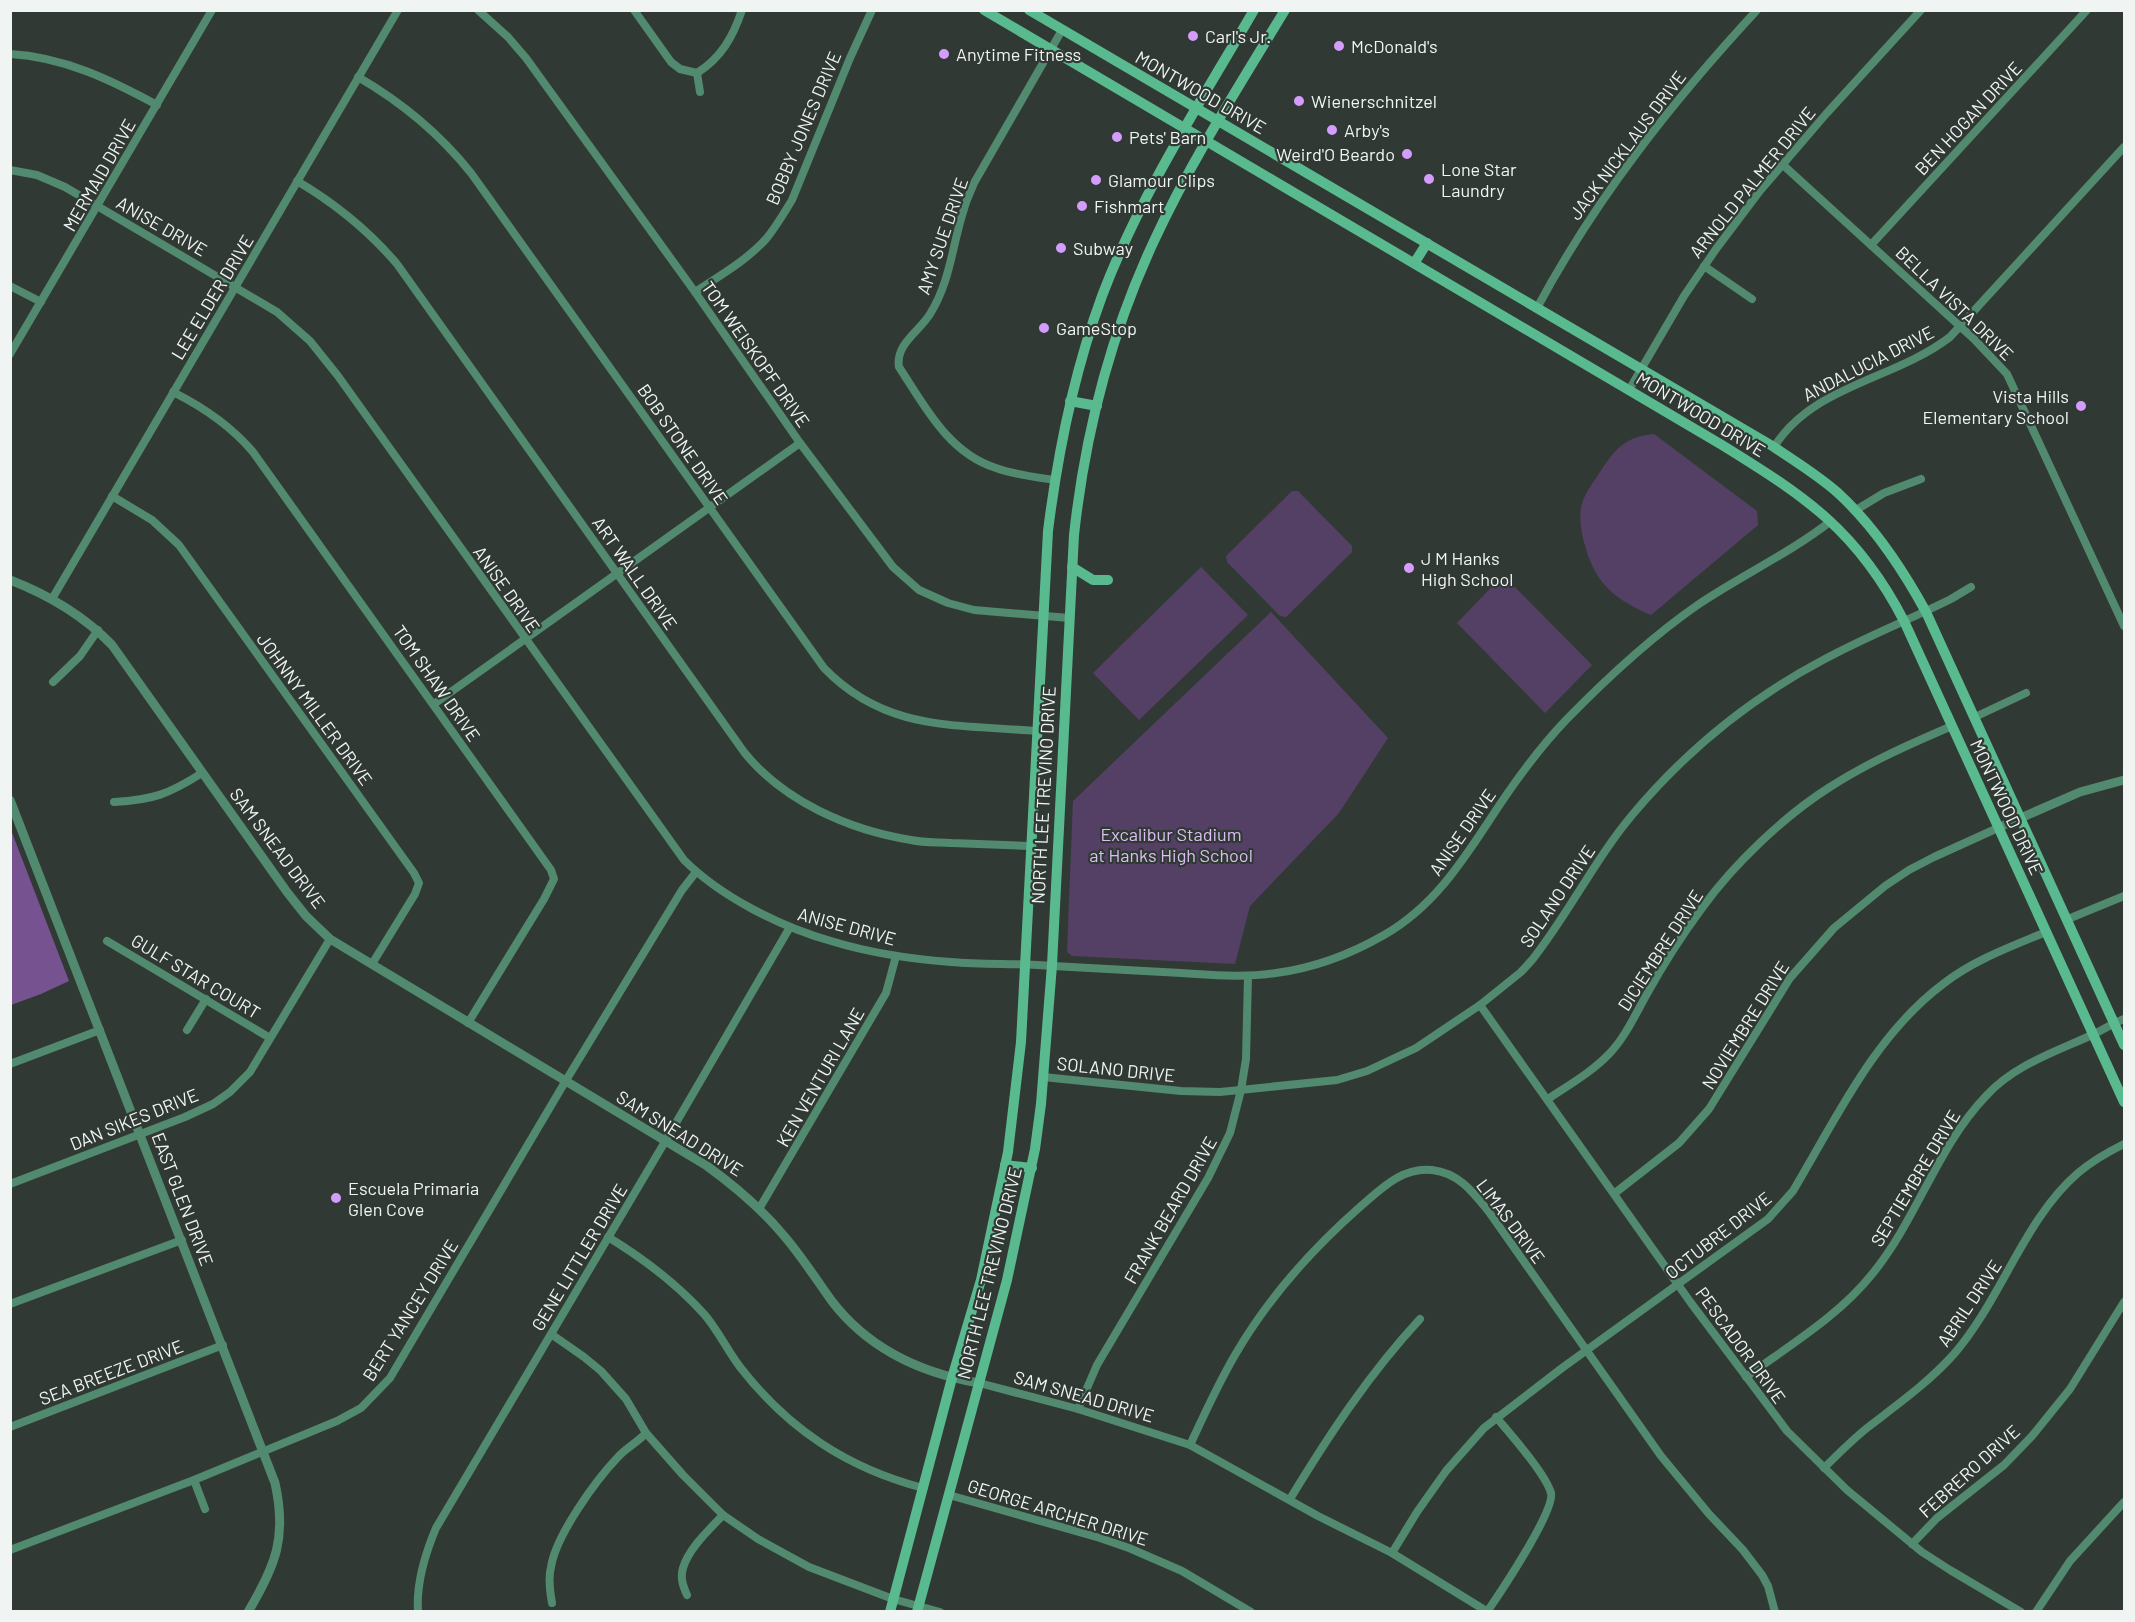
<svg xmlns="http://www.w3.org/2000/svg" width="2135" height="1622" font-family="Barlow,sans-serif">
<rect width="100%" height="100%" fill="#313934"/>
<g fill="#554065">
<path d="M1654,434L1757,511L1758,525L1651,615C1617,600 1597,586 1586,549C1582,536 1579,522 1581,508C1583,495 1593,483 1600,472C1616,448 1625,437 1654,434Z"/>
<polygon points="1292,491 1298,491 1352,546 1352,552 1286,617 1280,616 1227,562 1226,556"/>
<polygon points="1201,567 1248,615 1139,720 1093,673"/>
<polygon points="1503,575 1592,665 1545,713 1457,623"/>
<polygon points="1271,612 1388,738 1339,813 1250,906 1235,964 1072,956 1067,952 1073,801"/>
</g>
<polygon fill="#765290" points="11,830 69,981 41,994 11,1005"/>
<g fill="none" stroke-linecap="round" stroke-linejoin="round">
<g stroke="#518a6f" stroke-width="8">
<polyline points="478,10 508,37 526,58 695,292 800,443 893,567 919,590 948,603 974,610 1069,618"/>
<path d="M634,10L671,62L680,69L697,73C721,58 733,37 742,10"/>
<path d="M10,54C64,57 111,80 157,105"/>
<polyline points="697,73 700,92"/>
<path d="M358,77C403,103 439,133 471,173L824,668C886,732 955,724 1036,731"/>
<polyline points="1782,164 1974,339 2007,374 2124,626"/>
<path d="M10,170L37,175L65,187L277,312L310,341L338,376L684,860C721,897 781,927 831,941C870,953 910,959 951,962C985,965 1019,963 1053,966C1096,968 1138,971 1181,973C1213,975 1244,978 1276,973C1314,968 1351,954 1384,935C1442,902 1471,846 1507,794C1525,768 1545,742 1566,720C1608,677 1651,637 1699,604C1742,575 1790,553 1831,521"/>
<path d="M297,181C336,204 368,230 397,264L744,752C783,801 849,830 911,840C924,843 938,842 952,843C978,844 1004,845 1030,846"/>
<polyline points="1871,245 2087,10"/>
<polyline points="1704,266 1752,299"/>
<polyline points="10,286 41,302"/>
<path d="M695,292C719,276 746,261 766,239C776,227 784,213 792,200L850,58L872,10"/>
<path d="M1537,308C1596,198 1672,102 1757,10"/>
<polyline points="10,354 212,10"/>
<polyline points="1629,390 1684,296 1716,249 1759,192 1826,114 1921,10"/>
<path d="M173,392C203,407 231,426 253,452L551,870L554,879L544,899L468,1023"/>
<path d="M1774,447C1813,385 1894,380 1950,337L2124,147"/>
<path d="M1055,480C1035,477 1015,475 996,468C948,453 924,405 899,367C895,344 920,331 930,314C951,280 952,245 964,209C966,200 971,191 974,183L1062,30"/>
<polyline points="112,496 152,520 179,545 414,873 419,883 415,894 372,964"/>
<polyline points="1856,510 1884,493 1921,479"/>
<polyline points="52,599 398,10"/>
<polyline points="53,682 80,656 98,630"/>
<polyline points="434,704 800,443"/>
<polyline points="1975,717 2026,693"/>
<path d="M114,802C153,800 169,794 202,773"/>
<polyline points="2068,919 2124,896"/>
<polyline points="107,941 270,1038"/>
<polyline points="1480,1005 1691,1303 1787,1431 1847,1490 1922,1552 1950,1570 2021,1612"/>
<polyline points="187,1030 206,999"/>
<polyline points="10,1064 100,1030"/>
<path d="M1043,1077L1181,1091L1220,1092L1337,1080L1367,1071L1416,1048L1480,1005L1521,972L1532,960C1569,913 1595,859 1633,814C1686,751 1751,698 1823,660C1865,637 1909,620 1951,599L1971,587"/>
<path d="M1548,1099C1569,1085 1592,1072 1610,1053C1626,1036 1636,1013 1648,992C1664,963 1682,935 1702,908C1734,864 1784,816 1830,787C1869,762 1910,744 1952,726"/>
<polyline points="10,1184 185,1117 213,1104 230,1092 250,1072 330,939"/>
<polyline points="1615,1193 1679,1143 1709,1109 1790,978 1834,928 1885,886 1909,870 1934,857 2000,827"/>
<polyline points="759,1209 886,993 896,956"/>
<path d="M608,1237C644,1259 676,1283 704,1314C718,1330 727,1350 740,1367C788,1429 847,1468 923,1488"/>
<polyline points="10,1304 182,1240"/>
<polyline points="551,1334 584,1357 601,1371 626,1399 646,1433 683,1475 723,1515 758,1539 809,1567 893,1599 940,1612"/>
<path d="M1746,1377C1790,1345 1839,1316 1873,1273C1917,1219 1937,1147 1986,1096C2014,1065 2055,1052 2092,1035C2103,1030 2113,1023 2124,1019"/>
<polyline points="979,1383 1078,1409 1190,1445 1318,1516 1392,1553 1488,1612"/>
<polyline points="1078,1409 1097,1365 1208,1178 1230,1133 1241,1090 1246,1059 1248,976"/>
<polyline points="10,1427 223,1345"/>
<path d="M1190,1445C1204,1415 1218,1384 1235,1355C1268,1298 1312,1249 1361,1206C1382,1188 1402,1167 1432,1170C1459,1173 1473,1192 1489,1212L1661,1456L1709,1514L1743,1550L1762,1575L1768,1586L1775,1612"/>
<path d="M1824,1468C1838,1454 1852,1440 1867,1428C1898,1404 1928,1383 1954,1354C2001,1300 2025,1218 2078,1173C2092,1161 2108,1152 2124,1144"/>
<polyline points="194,1480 205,1509"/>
<polyline points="949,1495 1100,1538 1129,1548 1182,1571 1251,1612"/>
<path d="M1290,1499C1329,1435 1369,1374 1420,1319"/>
<polyline points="1912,1544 1937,1518 2004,1465 2032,1436 2070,1389 2124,1302"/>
<polyline points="10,1550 194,1480 337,1421 361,1408 390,1378 565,1082 682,890 696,872"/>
<path d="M1392,1553L1417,1512L1446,1471L1484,1428L1562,1368L1768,1219L1793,1191C1836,1119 1874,1036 1943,984C1974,960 2010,947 2046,932"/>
<path d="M687,1595C683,1586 680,1578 683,1568C689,1548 709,1530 723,1515"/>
<path d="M552,1603C550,1592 548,1578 551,1567C556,1535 596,1480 618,1457C626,1448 638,1442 646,1433"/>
<path d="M418,1612C416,1583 425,1554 436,1528L666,1140L790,927"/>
<path d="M1487,1612C1500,1593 1555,1511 1551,1493C1545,1473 1511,1435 1496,1417"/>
<polyline points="2036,1612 2070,1561 2124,1502"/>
</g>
<g stroke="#518a6f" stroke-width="9">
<path d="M10,580C49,595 83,615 112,645L287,892L306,916L330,939L707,1166C736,1187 762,1209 785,1237C802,1257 816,1279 831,1300C868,1349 920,1373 979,1383"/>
<path d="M10,800L275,1483C287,1537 276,1565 248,1612"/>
<polyline points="2000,827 2080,792 2124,780"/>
</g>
<g stroke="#59b98f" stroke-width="10">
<path d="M984,10L1722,445C1806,497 1857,530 1904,621L2124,1102"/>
<path d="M1029,10L1774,447C1796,462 1819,476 1838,493C1875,527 1902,568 1926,612L2124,1045"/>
<polyline points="1415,262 1427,243"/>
<polyline points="1070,401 1097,406"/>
<polyline points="1072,567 1093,580 1108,580"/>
<polyline points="1005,1165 1032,1168"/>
<path d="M890,1612L952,1378L981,1280L1008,1152L1021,1042L1048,531C1058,451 1074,372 1102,296C1140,195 1200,103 1254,10"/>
<path d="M917,1612L1007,1280L1035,1149L1041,1104L1052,965L1074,535C1085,434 1111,333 1154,241C1191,161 1239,86 1285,10"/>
</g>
</g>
<g fill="#d49cfc" stroke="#313934" stroke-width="2">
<circle cx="1193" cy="36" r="6"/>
<circle cx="1339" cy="46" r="6"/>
<circle cx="944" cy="54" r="6"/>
<circle cx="1299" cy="101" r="6"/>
<circle cx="1332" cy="130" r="6"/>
<circle cx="1117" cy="137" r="6"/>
<circle cx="1407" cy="154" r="6"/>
<circle cx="1429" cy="179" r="6"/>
<circle cx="1096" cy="180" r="6"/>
<circle cx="1082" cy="206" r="6"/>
<circle cx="1061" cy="248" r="6"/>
<circle cx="1044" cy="328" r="6"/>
<circle cx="2081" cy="406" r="6"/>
<circle cx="1409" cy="568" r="6"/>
<circle cx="336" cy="1198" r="6"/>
</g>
<g text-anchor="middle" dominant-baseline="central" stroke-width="4.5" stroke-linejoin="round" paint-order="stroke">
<g font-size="18" fill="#f0f5f3" stroke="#313934" text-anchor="start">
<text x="1205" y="36">Carl's Jr.</text>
<text x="1351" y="46">McDonald's</text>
<text x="956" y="54">Anytime Fitness</text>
<text x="1311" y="101">Wienerschnitzel</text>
<text x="1344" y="130">Arby's</text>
<text x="1129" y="137">Pets' Barn</text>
<text x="1395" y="154" text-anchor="end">Weird'O Beardo</text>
<text x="1441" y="169">Lone Star<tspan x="1441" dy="21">Laundry</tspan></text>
<text x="1108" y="180">Glamour Clips</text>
<text x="1094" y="206">Fishmart</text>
<text x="1073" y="248">Subway</text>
<text x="1056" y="328">GameStop</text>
<text x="2069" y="396" text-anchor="end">Vista Hills<tspan x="2069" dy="21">Elementary School</tspan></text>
<text x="1421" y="558">J M Hanks<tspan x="1421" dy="21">High School</tspan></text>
<text x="348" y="1188">Escuela Primaria<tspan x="348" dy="21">Glen Cove</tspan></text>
</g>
<g font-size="18" fill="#f0f5f3" stroke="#313934">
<text transform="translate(1201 92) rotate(30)">MONTWOOD DRIVE</text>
<text transform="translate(1968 118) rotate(-47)">BEN HOGAN DRIVE</text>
<text transform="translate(803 128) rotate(-67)">BOBBY JONES DRIVE</text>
<text transform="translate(1627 145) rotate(-53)">JACK NICKLAUS DRIVE</text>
<text transform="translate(99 175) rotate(-60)">MERMAID DRIVE</text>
<text transform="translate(1752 182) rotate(-51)">ARNOLD PALMER DRIVE</text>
<text transform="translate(162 226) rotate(30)">ANISE DRIVE</text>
<text transform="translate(942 236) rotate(-71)">AMY SUE DRIVE</text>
<text transform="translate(212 297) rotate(-59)">LEE ELDER DRIVE</text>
<text transform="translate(1955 303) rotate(44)">BELLA VISTA DRIVE</text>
<text transform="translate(756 354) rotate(55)">TOM WEISKOPF DRIVE</text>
<text transform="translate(1868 363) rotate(-27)">ANDALUCIA DRIVE</text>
<text transform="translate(1701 414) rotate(31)">MONTWOOD DRIVE</text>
<text transform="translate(683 444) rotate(55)">BOB STONE DRIVE</text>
<text transform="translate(635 573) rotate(55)">ART WALL DRIVE</text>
<text transform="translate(507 589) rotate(55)">ANISE DRIVE</text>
<text transform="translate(437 683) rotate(55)">TOM SHAW DRIVE</text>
<text transform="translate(315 709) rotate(54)">JOHNNY MILLER DRIVE</text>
<text transform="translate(1043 795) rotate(-87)">NORTH LEE TREVINO DRIVE</text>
<text transform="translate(2007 807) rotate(65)">MONTWOOD DRIVE</text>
<text transform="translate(1462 832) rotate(-55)">ANISE DRIVE</text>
<text transform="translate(278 848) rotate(53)">SAM SNEAD DRIVE</text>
<text transform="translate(1557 896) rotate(-56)">SOLANO DRIVE</text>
<text transform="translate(847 926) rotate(15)">ANISE DRIVE</text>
<text transform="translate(1660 950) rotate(-57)">DICIEMBRE DRIVE</text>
<text transform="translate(196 976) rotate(31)">GULF STAR COURT</text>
<text transform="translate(1745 1025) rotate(-58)">NOVIEMBRE DRIVE</text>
<text transform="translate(1116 1069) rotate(6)">SOLANO DRIVE</text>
<text transform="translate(820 1077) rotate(-60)">KEN VENTURI LANE</text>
<text transform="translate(134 1119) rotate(-22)">DAN SIKES DRIVE</text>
<text transform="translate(680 1133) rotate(32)">SAM SNEAD DRIVE</text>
<text transform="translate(1915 1178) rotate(-59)">SEPTIEMBRE DRIVE</text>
<text transform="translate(183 1199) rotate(69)">EAST GLEN DRIVE</text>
<text transform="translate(1170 1210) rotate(-60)">FRANK BEARD DRIVE</text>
<text transform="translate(1511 1221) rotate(53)">LIMAS DRIVE</text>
<text transform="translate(1718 1235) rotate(-38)">OCTUBRE DRIVE</text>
<text transform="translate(579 1257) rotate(-59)">GENE LITTLER DRIVE</text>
<text transform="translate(989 1273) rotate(-76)">NORTH LEE TREVINO DRIVE</text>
<text transform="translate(1969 1303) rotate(-56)">ABRIL DRIVE</text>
<text transform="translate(410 1310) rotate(-58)">BERT YANCEY DRIVE</text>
<text transform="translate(1741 1345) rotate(54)">PESCADOR DRIVE</text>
<text transform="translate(111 1372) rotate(-21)">SEA BREEZE DRIVE</text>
<text transform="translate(1084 1396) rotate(16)">SAM SNEAD DRIVE</text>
<text transform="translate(1969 1471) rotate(-42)">FEBRERO DRIVE</text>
<text transform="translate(1058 1512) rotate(17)">GEORGE ARCHER DRIVE</text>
</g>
<g font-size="18" fill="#dcbef4" stroke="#313934">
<text x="1171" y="834">Excalibur Stadium<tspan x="1171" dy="21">at Hanks High School</tspan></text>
</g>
</g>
<rect width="2135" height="1622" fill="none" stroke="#f0f5f3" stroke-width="24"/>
</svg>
